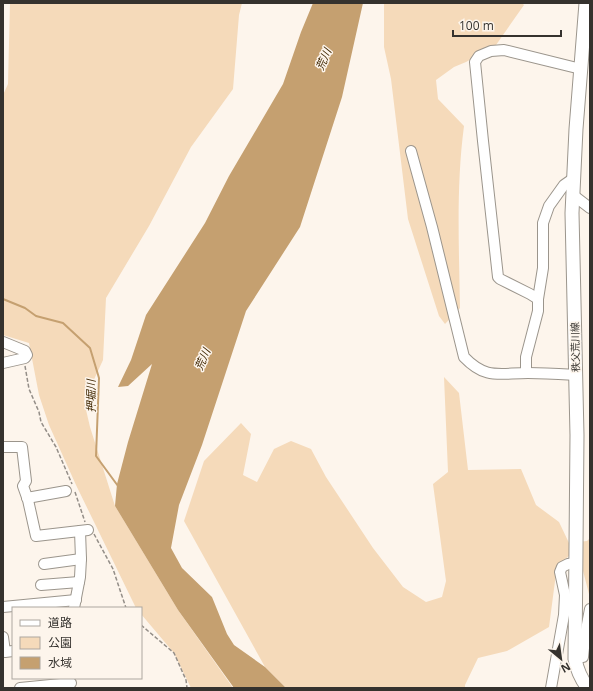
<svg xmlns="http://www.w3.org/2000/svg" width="593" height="691" font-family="'Open Sans','Noto Sans JP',sans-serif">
<rect width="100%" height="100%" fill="#fdf5ec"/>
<g fill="#f5daba">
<polygon points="10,3 242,3 239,15 233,89 191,147 149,226 106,298 103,360 84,401 90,427 115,506 178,610 233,688 191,688 174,653 141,614 141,608 136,608 135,606 76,485 49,425 39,395 29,343 3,335 3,95 8,84"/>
<path d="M384,3H522L524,5L496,45L466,62L454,67L436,80L438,99L464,126C456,186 459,247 460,308L445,324L439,316L408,219L391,79L384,47Z"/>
<polygon points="444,377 459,393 468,470 521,469 536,505 559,522 569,543 587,541 590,538 590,598 581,563 570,555 557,566 549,627 507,651 478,658 465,685 465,688 286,688 265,667 184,521 204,461 241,423 251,434 243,475 257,482 274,449 291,441 311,449 326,477 373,548 403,587 426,602 442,597 446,581 433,484 448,472"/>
</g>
<polygon fill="#c5a070" points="313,3 363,3 342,97 300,227 246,311 202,445 179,505 171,548 182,568 212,597 227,634 234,645 265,667 286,688 234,688 178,610 115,506 117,484 128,442 152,364 128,386 118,387 131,360 146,315 205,223 229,176 283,84 301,32"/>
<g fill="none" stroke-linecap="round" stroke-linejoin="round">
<polyline stroke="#c5a070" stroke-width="2" points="3,299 25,308 36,316 63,323 90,348 99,378 96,456 118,486"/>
<defs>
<g id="minor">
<path d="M411,151L432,227L464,357C486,380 499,373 528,373C544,373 559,374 575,375"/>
<polyline points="573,195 590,208"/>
<polyline points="538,299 530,294 500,279 498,277 483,141 475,62 479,56 491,51 504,50 581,69"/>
<polyline points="3,342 25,351 27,355 25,358 3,363"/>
<polyline points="526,373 526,357 538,311 538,299 543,268 543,223 549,206 564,185 574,178"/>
<polyline points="3,447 22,447 26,481 23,486 28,500 36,536 88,530"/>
<polyline points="27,498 66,491"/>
<polyline points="44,564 81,559"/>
<polyline points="41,585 79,582"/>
<polyline points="3,607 76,600"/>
<polyline points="74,608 80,577 81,559 80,531"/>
<polyline points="3,637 5,652 13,651"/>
<polyline points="575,659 583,657 586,630 590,609"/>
<polyline points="20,688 71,683"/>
<polyline points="551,688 564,615 565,595 560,572 562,567 568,564 575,563"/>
</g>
<path id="major" d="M586,3L576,129L572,213L577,435L575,659C577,670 581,679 588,688"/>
</defs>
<use href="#minor" stroke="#9b958c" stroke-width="12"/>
<use href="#major" stroke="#9b958c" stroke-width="15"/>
<g stroke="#948e88" stroke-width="1.5" stroke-dasharray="4 2" stroke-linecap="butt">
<polyline points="25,366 29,389 39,412 41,422 56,447 72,484"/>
<polyline points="75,492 85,522"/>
<polyline points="94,534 113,569 126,608"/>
<polyline points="141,625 174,653 186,680 187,688"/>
</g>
<use href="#minor" stroke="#fff" stroke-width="10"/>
<use href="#major" stroke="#fff" stroke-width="13"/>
</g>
<g text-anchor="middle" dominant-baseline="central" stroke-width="3" stroke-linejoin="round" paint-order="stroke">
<g font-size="10" fill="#35322e" stroke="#fdf5ec">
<text transform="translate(575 347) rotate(-91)">秩父荒川線</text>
</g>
<g font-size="11" font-style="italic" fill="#3f2600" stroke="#fdf5ec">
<text transform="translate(323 59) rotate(-66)">荒川</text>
<text transform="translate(202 359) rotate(-66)">荒川</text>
<text transform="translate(90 396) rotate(-90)">押堀川</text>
</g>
</g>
<rect width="593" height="691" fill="none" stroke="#35322e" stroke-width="8"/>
<rect x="12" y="607" width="130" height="72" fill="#fdf5ec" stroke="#ada7a0"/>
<rect x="20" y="620" width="20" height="6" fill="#ffffff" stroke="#ada7a0"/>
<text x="48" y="627" font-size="12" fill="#35322e">道路</text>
<rect x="20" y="637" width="20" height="12" fill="#f5daba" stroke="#ada7a0"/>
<text x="48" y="647" font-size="12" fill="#35322e">公園</text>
<rect x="20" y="657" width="20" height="12" fill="#c5a070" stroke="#ada7a0"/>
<text x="48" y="667" font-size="12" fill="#35322e">水域</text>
<g transform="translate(561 659) rotate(151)" stroke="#fdf5ec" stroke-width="3" paint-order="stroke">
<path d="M0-3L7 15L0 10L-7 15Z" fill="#35322e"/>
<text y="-6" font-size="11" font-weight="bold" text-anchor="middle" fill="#35322e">N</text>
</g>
<path d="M453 30v6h108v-6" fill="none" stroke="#35322e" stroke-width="2"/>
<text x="459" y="30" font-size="12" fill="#35322e" stroke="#fdf5ec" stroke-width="3" paint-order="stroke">100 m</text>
</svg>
